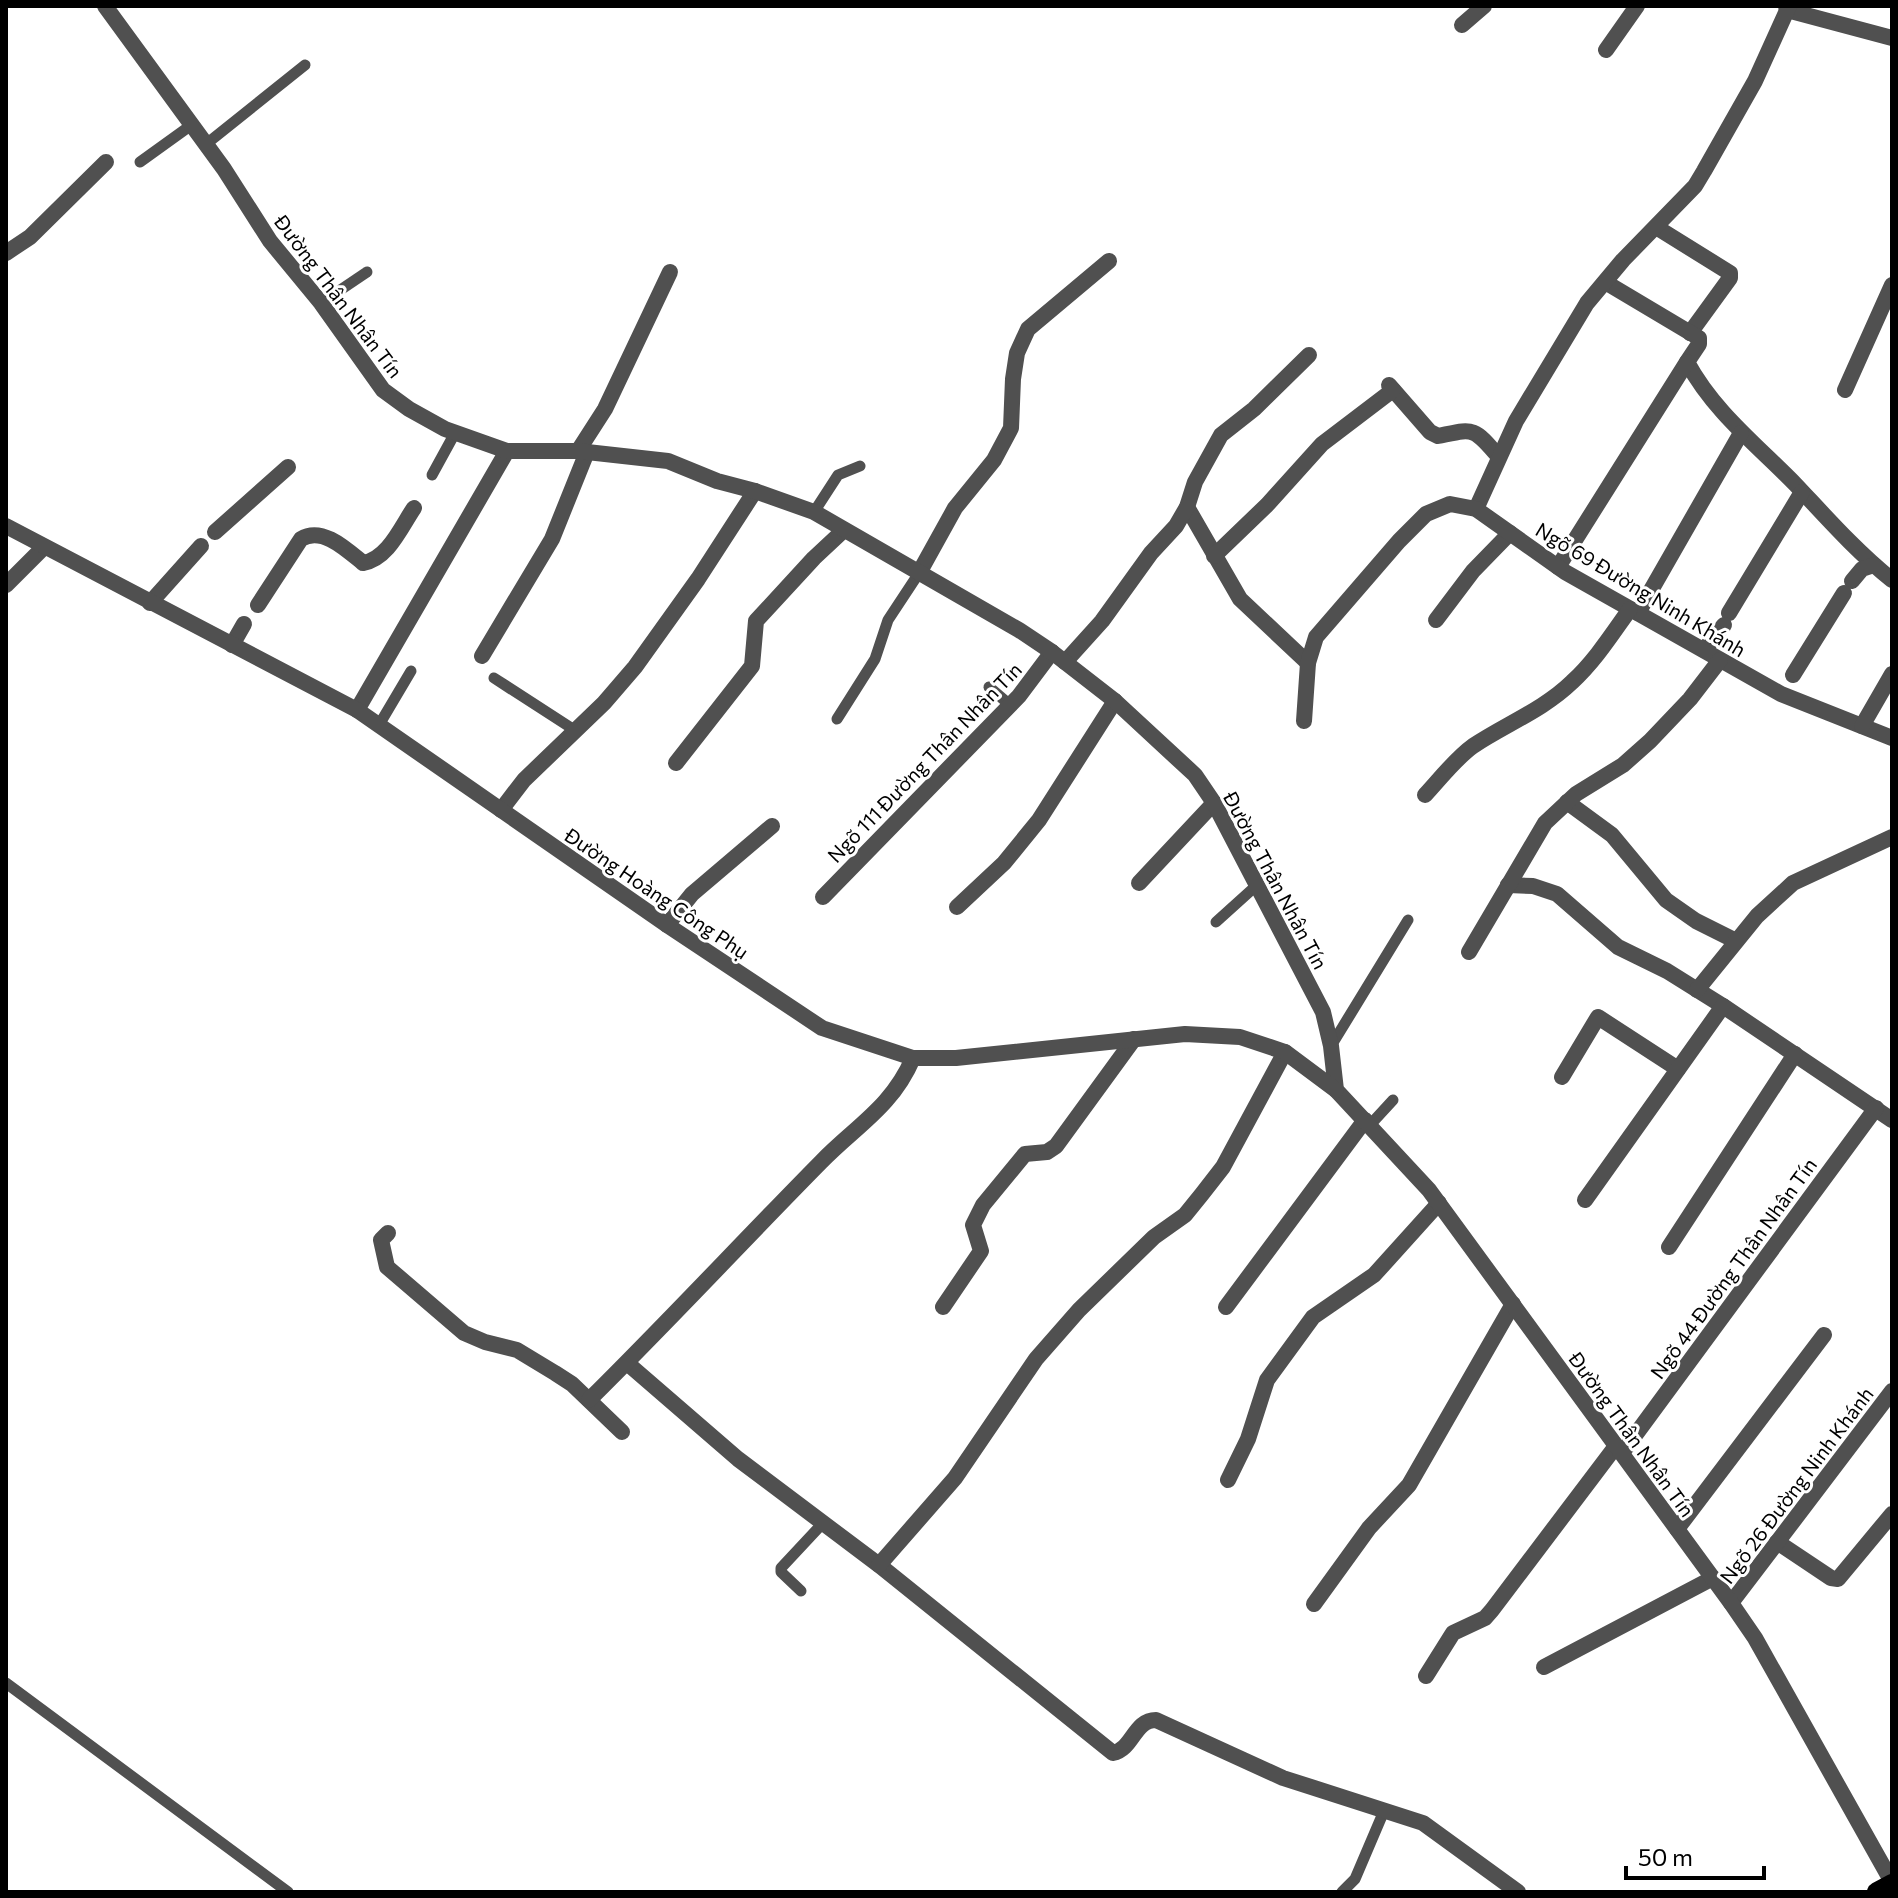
<svg xmlns="http://www.w3.org/2000/svg" width="1898" height="1898" font-family="Commissioner,sans-serif">
<rect width="100%" height="100%" fill="#fff"/>
<g fill="none" stroke-linecap="round" stroke-linejoin="round">
<g stroke="#505050" stroke-width="11">
<polyline points="205,145 305,65"/>
<polyline points="140,162 190,126"/>
<polyline points="321,303 367,272"/>
<polyline points="432,475 455,433"/>
<polyline points="814,512 838,475 860,466"/>
<polyline points="494,678 576,731"/>
<polyline points="989,687 1010,705"/>
<polyline points="837,719 875,659 888,620 919,573"/>
<polyline points="379,725 411,671"/>
<polyline points="1216,922 1257,885"/>
<polyline points="1331,1046 1408,920"/>
<polyline points="1370,1125 1393,1100"/>
<polyline points="801,1591 781,1572 781,1568 823,1523"/>
<polyline points="6,1683 288,1892"/>
<polyline points="1342,1892 1355,1879 1384,1811"/>
</g>
<g stroke="#505050" stroke-width="16">
<polyline points="1786,6 1787,10 1892,38"/>
<polyline points="1462,25 1484,6"/>
<polyline points="1606,50 1637,6"/>
<polyline points="1656,227 1730,273 1730,278 1690,333"/>
<polyline points="6,253 30,237 106,162"/>
<path d="M1605,282L1699,338V344L1687,362C1714,412 1757,445 1796,485C1827,518 1856,551 1892,580"/>
<path d="M1389,385L1430,432L1438,436C1473,429 1473,426 1498,456"/>
<polyline points="1845,390 1892,285"/>
<polyline points="578,451 605,409 670,272"/>
<polyline points="1187,507 1240,599 1308,663"/>
<polyline points="1476,509 1516,421 1587,303 1623,260 1695,186 1704,171 1755,81 1789,6"/>
<polyline points="215,532 288,467"/>
<polyline points="1214,556 1267,505 1322,444 1393,390"/>
<polyline points="1558,567 1687,362"/>
<polyline points="919,573 955,508 994,460 1011,428 1013,379 1017,353 1028,329 1109,261"/>
<polyline points="1852,581 1862,569 1874,565"/>
<polyline points="6,585 44,547"/>
<polyline points="150,603 201,546"/>
<path d="M258,605L301,539C322,526 346,549 363,563C388,559 401,527 414,508"/>
<polyline points="1638,613 1741,433"/>
<polyline points="1729,613 1802,492"/>
<polyline points="1436,620 1473,571 1510,533"/>
<polyline points="232,645 244,624"/>
<polyline points="1704,650 1724,625"/>
<polyline points="482,656 552,539 587,452"/>
<polyline points="1065,662 1102,621 1151,553 1176,526 1187,507 1195,482 1221,435 1254,409 1309,355"/>
<polyline points="1793,675 1844,593"/>
<polyline points="357,710 507,451"/>
<polyline points="1304,721 1308,663 1316,637 1399,541 1426,514 1450,504 1476,509 1565,572 1781,694 1892,738"/>
<polyline points="1862,726 1892,674"/>
<polyline points="676,763 752,666 756,621 814,558 844,530"/>
<path d="M1425,795C1440,779 1455,759 1473,746C1506,724 1543,710 1572,682C1595,661 1612,634 1630,609"/>
<polyline points="1567,802 1612,835 1666,900 1696,921 1736,941"/>
<polyline points="501,810 524,780 604,703 635,667 698,579 755,491"/>
<polyline points="1139,883 1214,803"/>
<polyline points="1508,885 1533,886 1557,894 1618,947 1667,971 1723,1006 1892,1120"/>
<polyline points="823,897 1019,696 1052,652"/>
<polyline points="957,907 1004,863 1039,820 1115,701"/>
<polyline points="667,925 692,894 772,826"/>
<polyline points="1469,952 1545,823 1576,794 1623,765 1650,741 1690,699 1720,660"/>
<polyline points="1697,990 1757,916 1793,883 1892,837"/>
<polyline points="1562,1077 1598,1017 1678,1069"/>
<polyline points="1585,1200 1723,1006"/>
<polyline points="388,1233 381,1240 387,1267 464,1333 485,1342 517,1350 555,1373 572,1384 622,1432"/>
<polyline points="1669,1247 1795,1054"/>
<polyline points="943,1307 981,1251 973,1225 983,1205 1025,1154 1047,1152 1056,1146 1134,1039"/>
<polyline points="1226,1307 1365,1120"/>
<path d="M627,1363L738,1459L879,1565L1113,1753C1133,1749 1134,1720 1156,1720L1283,1778L1423,1823L1518,1892"/>
<path d="M589,1400C668,1322 743,1241 821,1162C856,1126 892,1107 913,1058"/>
<polyline points="1622,1453 1876,1108"/>
<polyline points="1228,1480 1248,1439 1267,1380 1313,1317 1374,1275 1439,1203"/>
<polyline points="1677,1529 1824,1335"/>
<polyline points="1777,1542 1831,1578 1838,1579 1892,1514"/>
<polyline points="879,1565 955,1478 1036,1359 1079,1310 1154,1237 1185,1215 1202,1194 1223,1167 1285,1052"/>
<polyline points="1731,1603 1892,1391"/>
<polyline points="1314,1604 1369,1528 1409,1485 1513,1304"/>
<polyline points="1544,1667 1713,1578"/>
<polyline points="1426,1676 1453,1633 1485,1618 1492,1610 1616,1446"/>
</g>
<g stroke="#505050" stroke-width="16">
<polyline points="105,6 224,169 270,241 321,303 383,390 409,409 445,429 507,451 578,451 668,461 717,481 755,491 814,512 1019,630 1052,652 1115,701 1195,775 1214,803 1323,1012 1331,1046 1336,1090 1429,1190 1731,1603 1755,1638 1892,1882"/>
<polyline points="6,526 357,710 667,925 822,1028 913,1058 956,1058 1185,1034 1240,1037 1285,1052 1336,1090"/>
</g>
<polyline stroke="#000" stroke-width="20" points="1877,1892 1892,1884"/>
</g>
<g text-anchor="middle" dominant-baseline="central" stroke-width="6" stroke-linejoin="round" paint-order="stroke">
<g font-size="20" fill="#000" stroke="#fff">
<text transform="translate(339 296) rotate(53)">Đường Thân Nhân Tín</text>
<text transform="translate(1641 589) rotate(31)">Ngõ 69 Đường Ninh Khánh</text>
<text transform="translate(924 762) rotate(-46)">Ngõ 111 Đường Thân Nhân Tín</text>
<text transform="translate(1276 880) rotate(62)">Đường Thân Nhân Tín</text>
<text transform="translate(657 893) rotate(34)">Đường Hoàng Công Phụ</text>
<text transform="translate(1733 1268) rotate(-54)">Ngõ 44 Đường Thân Nhân Tín</text>
<text transform="translate(1632 1434) rotate(54)">Đường Thân Nhân Tín</text>
<text transform="translate(1796 1485) rotate(-53)">Ngõ 26 Đường Ninh Khánh</text>
</g>
</g>
<rect width="1898" height="1898" fill="none" stroke="#000000" stroke-width="16"/>
<path d="M1626 1866v12h138v-12" fill="none" stroke="#000000" stroke-width="4"/>
<text x="1638" y="1866" font-size="24" fill="#000000" stroke="#ffffff" stroke-width="6" paint-order="stroke">50 m</text>
</svg>
